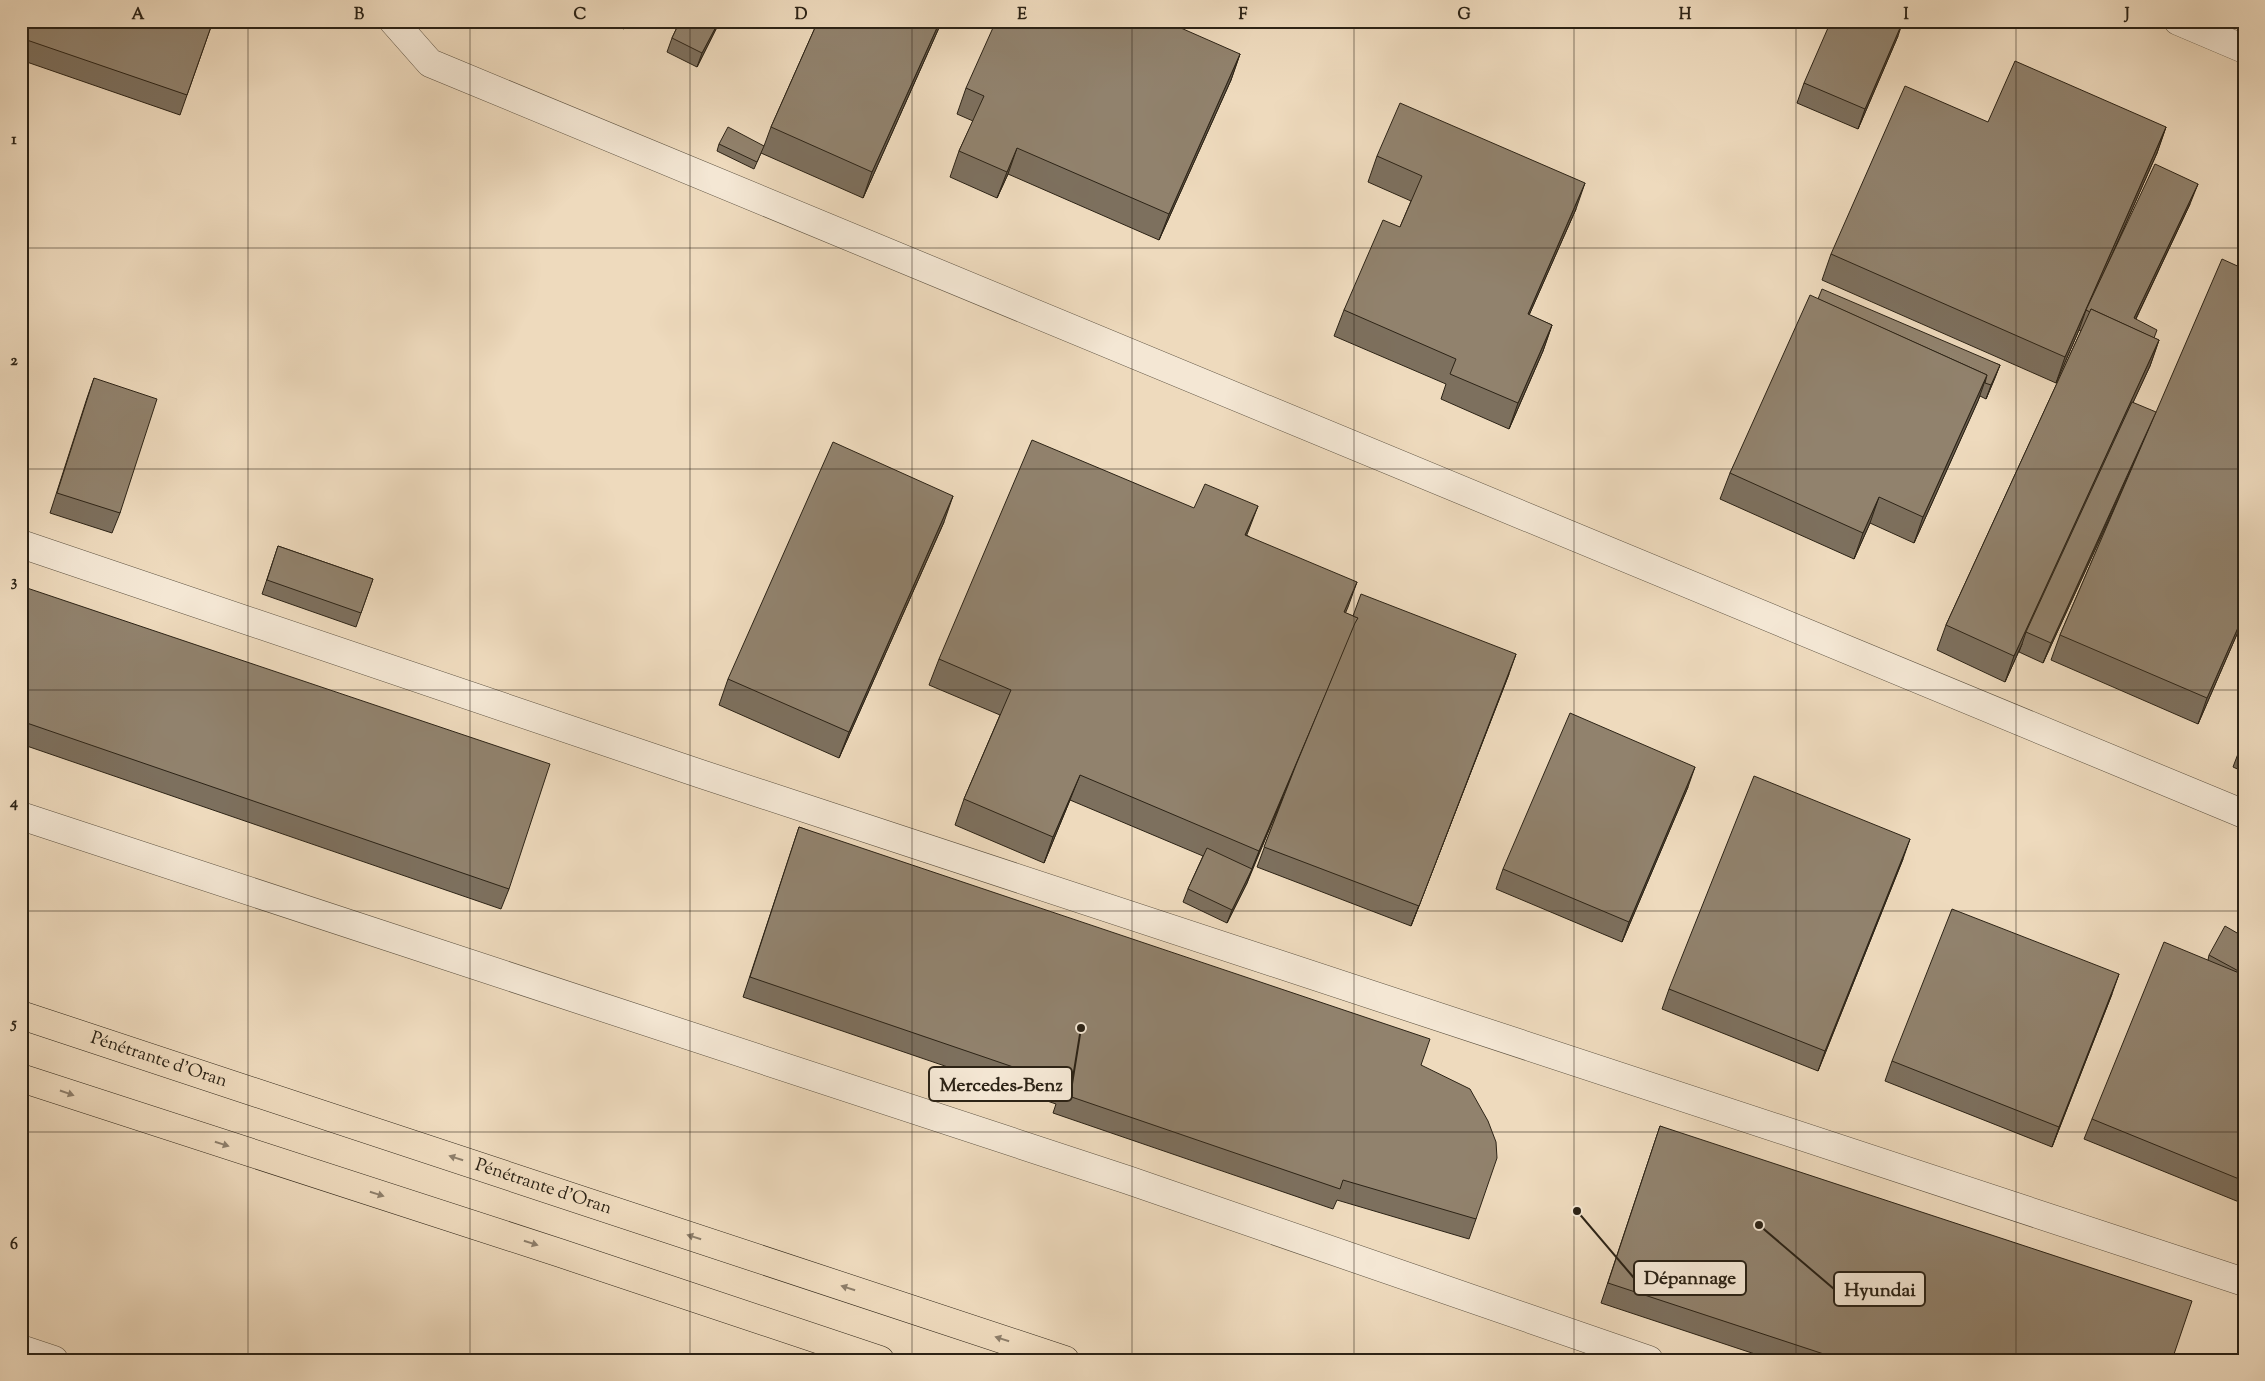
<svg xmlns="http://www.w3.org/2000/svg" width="2265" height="1381" font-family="'Sorts Mill Goudy',serif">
<rect width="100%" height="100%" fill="#eedabd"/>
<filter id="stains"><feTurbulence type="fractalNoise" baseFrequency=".004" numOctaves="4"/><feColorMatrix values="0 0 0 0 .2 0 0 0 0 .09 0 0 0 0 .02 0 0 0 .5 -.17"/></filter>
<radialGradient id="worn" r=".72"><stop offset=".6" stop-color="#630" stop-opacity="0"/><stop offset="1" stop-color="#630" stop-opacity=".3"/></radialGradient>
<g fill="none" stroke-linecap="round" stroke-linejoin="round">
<defs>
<g id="minor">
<polyline points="393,21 430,63 2244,814"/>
<polyline points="2178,21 2244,49"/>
<polyline points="21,544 701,774 2244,1282"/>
<polyline points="21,816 1128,1180 1649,1360"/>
<polyline points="21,1349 54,1360"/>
</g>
<g id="motorway">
<path id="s1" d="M21,1015L1065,1360"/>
<polyline points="21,1078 560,1253 880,1360"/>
</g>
</defs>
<use href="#minor" stroke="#5c5140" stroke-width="29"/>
<use href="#motorway" stroke="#2c2316" stroke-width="29"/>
<use href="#minor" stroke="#f4e7d4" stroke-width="28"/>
<use href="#motorway" stroke="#eedabd" stroke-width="28"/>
</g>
<g fill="#7d705e" stroke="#2c2316">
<polygon points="21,21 213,21 180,115 21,60"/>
<polygon points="606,21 627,21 624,29"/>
<polygon points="680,21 720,21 697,67 667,52 672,38"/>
<polygon points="735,21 743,21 742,24"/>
<polygon points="818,21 942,21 863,198 761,153 754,169 717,151 719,144 764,146 771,127"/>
<polygon points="1898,36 1858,129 1797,103 1804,83"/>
<polygon points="1240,54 1231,80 1159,240 1008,174 997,198 950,177 959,151 973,121 957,114 966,88"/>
<polygon points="2166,127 2157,153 2106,268 2190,204 2136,319 2154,338 2159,340 2150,366 2133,402 2244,618 2198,724 2051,660 2060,635 2120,496 2043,663 2019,652 2022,644 2005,682 1937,650 1946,625 2081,331 2079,330 2056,383 1822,280 1831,254"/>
<polygon points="1377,156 1576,209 1529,315 1552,325 1543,351 1509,429 1441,399 1446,384 1334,336 1344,310 1400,227 1411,201 1368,182"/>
<polygon points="1818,299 2000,365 1986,399 1980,396 1914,543 1870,523 1854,559 1720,499 1730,473"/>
<polygon points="94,378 120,513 112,533 50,513 87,398"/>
<polygon points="944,522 839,758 719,705 728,679"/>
<polygon points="1247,535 1345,613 1509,674 1411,926 1257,867 1283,797 1247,883 1227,923 1183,902 1188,889 1203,856 1070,800 1044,863 955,825 964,799 1000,715 929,685 939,659"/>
<polygon points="278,546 373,579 356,627 262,594"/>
<polygon points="21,586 509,889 501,909 21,744"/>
<polygon points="2244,738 2244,772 2233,767"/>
<polygon points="1688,787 1622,942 1496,889 1503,869"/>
<polygon points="799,827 1421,1065 1476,1219 1469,1239 1337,1200 1333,1209 1053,1113 1056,1104 743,997"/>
<polygon points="1903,859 1818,1071 1662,1009 1669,989"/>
<polygon points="2244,937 2244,1204 2084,1139 2092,1119 2208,960 2209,955"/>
<polygon points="2112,994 2052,1147 1885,1081 1892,1061"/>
<polygon points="1660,1126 2172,1360 1773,1360 1601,1303"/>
</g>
<g fill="#665b4c" stroke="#2c2316">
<polygon points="719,21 720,21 697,67 702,53"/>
<polygon points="940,21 942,21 863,198 872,172"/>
<polygon points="1903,21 1898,36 1858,129 1865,109"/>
<polygon points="1240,54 1231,80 1159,240 1169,214"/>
<polygon points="2166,127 2157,153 2087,311 2086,310 2079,330 2056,383 2065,357"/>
<polygon points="1017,148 1008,174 997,198 1007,172"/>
<polygon points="1585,183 1576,209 1518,340 1528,314"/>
<polygon points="2198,184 2190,204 2130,331 2134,318"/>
<polygon points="1552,325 1543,351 1509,429 1518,403"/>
<polygon points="2159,340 2150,366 2027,632 2026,632 2022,644 2005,682 2014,656"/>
<polygon points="2000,365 1995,378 1986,399 1991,385"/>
<polygon points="1987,375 1978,401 1914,543 1923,517"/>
<polygon points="2157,412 2149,432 2043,663 2051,643"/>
<polygon points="953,496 944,522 839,758 849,732"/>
<polygon points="1879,497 1870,523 1854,559 1863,533"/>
<polygon points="1258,506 1248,532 1236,560 1245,535"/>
<polygon points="1357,582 1348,607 1335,638 1344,612"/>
<polygon points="2244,614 2244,618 2198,724 2207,698"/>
<polygon points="1358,618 1348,643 1249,876 1259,851"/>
<polygon points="1516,654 1509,674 1411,926 1419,906"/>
<polygon points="1695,767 1688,787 1622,942 1629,922"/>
<polygon points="1080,775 1070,800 1044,863 1053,837"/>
<polygon points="1910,839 1903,859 1818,1071 1825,1051"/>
<polygon points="1252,869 1247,883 1227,923 1232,910"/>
<polygon points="2119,974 2112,994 2052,1147 2059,1127"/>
</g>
<g fill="#91826d" stroke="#2c2316">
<polygon points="21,21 213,21 187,95 21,38"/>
<polygon points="680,21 719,21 702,53 672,38"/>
<polygon points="818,21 940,21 872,172 771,127"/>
<polygon points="996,21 1165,21 1240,54 1169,214 1017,148 1007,172 959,151 984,96 966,88"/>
<polygon points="1831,21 1903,21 1865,109 1804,83"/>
<polygon points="2015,61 2166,127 2065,357 1831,254 1905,86 1988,122"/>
<polygon points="1400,103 1585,183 1528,314 1552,325 1518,403 1450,374 1456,359 1344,310 1383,220 1400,227 1422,176 1377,156"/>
<polygon points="728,127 764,146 757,162 719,144"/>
<polygon points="2155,164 2198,184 2134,318 2157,330 2154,338 2091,309 2090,312 2086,310"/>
<polygon points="2222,259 2244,269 2244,614 2207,698 2060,635"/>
<polygon points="1822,289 2000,365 1991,385 1985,383 1987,375 1818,299"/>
<polygon points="1810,295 1987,375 1923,517 1879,497 1863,533 1730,473"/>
<polygon points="2091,309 2159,340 2014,656 1946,625"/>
<polygon points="94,378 157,399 120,513 57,493"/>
<polygon points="2132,402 2156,412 2051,643 2026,632"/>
<polygon points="1032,440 1194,508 1205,484 1258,506 1245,535 1357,582 1344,612 1358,618 1259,851 1080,775 1053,837 964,799 1011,690 939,659"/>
<polygon points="833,442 953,496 849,732 728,679"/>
<polygon points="278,546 373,579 361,613 267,580"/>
<polygon points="21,586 550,764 509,889 21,721"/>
<polygon points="1361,594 1516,654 1419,906 1264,847 1296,765 1355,623 1358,618 1353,616"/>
<polygon points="1570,713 1695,767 1629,922 1503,869"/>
<polygon points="1754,776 1910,839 1825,1051 1669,989"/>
<polygon points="799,827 1430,1039 1421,1065 1470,1089 1488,1121 1496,1142 1497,1158 1476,1219 1343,1180 1340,1189 1060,1093 1063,1084 750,977"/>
<polygon points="1207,848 1252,869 1232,910 1188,889"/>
<polygon points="1952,909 2119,974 2059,1127 1892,1061"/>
<polygon points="2225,926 2244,937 2244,974 2209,955"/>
<polygon points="2164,942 2244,975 2244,1181 2092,1119"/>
<polygon points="1660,1126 2192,1301 2172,1360 1842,1360 1608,1283"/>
</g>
<defs><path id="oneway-solid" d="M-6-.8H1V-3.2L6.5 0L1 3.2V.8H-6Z" transform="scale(1.25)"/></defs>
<g fill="#8d7e6a">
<use href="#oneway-solid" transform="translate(67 1093) rotate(19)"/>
<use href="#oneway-solid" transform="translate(222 1144) rotate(18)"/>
<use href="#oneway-solid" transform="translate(456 1158) rotate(-162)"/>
<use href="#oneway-solid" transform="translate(377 1194) rotate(18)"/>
<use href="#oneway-solid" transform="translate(694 1237) rotate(-162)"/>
<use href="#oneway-solid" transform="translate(531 1243) rotate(18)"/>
<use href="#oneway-solid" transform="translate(848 1288) rotate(-162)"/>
<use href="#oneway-solid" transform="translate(1002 1339) rotate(-162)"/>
</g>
<path fill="none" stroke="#2c2316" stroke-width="1" stroke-opacity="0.55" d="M248,21V1360M470,21V1360M690,21V1360M912,21V1360M1132,21V1360M1354,21V1360M1574,21V1360M1796,21V1360M2016,21V1360M21,248H2244M21,469H2244M21,690H2244M21,911H2244M21,1132H2244"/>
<g text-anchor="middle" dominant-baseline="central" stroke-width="4" stroke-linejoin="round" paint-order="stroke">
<g font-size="18" fill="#2c2316" stroke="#f4e7d4">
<text stroke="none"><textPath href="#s1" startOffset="145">Pénétrante d'Oran</textPath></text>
<text stroke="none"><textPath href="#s1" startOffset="550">Pénétrante d'Oran</textPath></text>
</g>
</g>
<path fill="none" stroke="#2c2316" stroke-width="2" d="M1081 1028L1072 1084M1577 1211L1634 1278M1759 1225L1834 1289"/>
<g fill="#2c2316" stroke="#f4e7d4" stroke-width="2">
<circle cx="1081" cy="1028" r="5"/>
<circle cx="1577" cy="1211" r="5"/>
<circle cx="1759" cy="1225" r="5"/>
</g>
<g fill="#f4e7d4" stroke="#2c2316" stroke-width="2">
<rect x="929" y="1067" width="143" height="34" rx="5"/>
<rect x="1634" y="1261" width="112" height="34" rx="5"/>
<rect x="1834" y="1272" width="91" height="34" rx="5"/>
</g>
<g font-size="19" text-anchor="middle" font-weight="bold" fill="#2c2316">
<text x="1001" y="1091">Mercedes-Benz</text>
<text x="1690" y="1284">Dépannage</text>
<text x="1880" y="1296">Hyundai</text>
</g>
<rect width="2265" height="1381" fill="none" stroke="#eedabd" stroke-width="55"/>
<rect x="28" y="28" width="2210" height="1326" fill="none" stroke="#2c2316" stroke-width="2"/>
<g font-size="16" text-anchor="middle" font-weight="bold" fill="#2c2316">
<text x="138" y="19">A</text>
<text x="359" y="19">B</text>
<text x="580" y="19">C</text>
<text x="801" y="19">D</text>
<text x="1022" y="19">E</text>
<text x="1243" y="19">F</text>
<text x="1464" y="19">G</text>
<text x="1685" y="19">H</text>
<text x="1906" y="19">I</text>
<text x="2127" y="19">J</text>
<text x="14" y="144">1</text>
<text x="14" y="365">2</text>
<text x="14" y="586">3</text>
<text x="14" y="807">4</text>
<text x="14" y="1028">5</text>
<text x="14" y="1249">6</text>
</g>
<rect width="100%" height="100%" filter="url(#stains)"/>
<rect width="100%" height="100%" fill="url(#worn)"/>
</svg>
